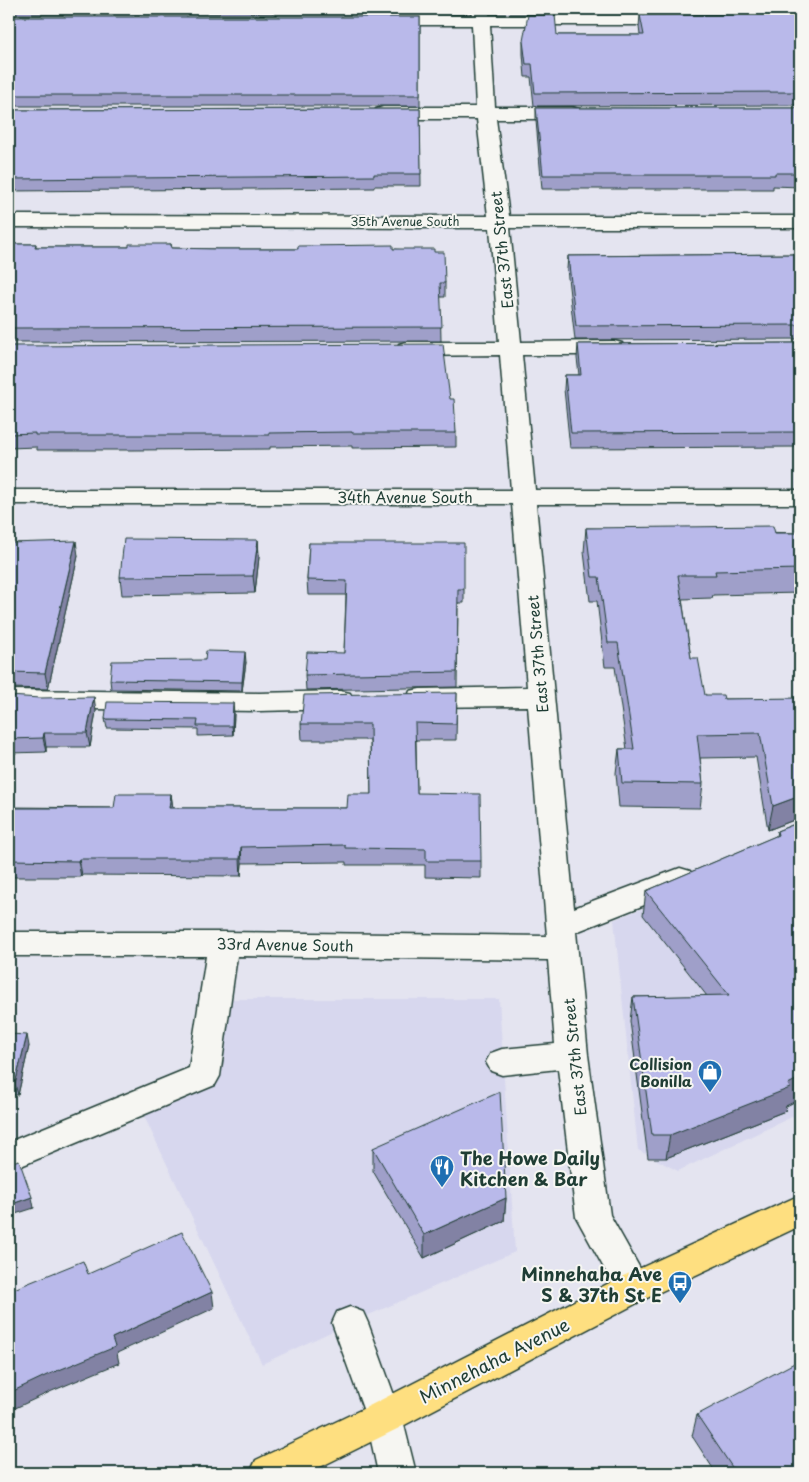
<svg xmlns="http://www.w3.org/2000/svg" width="809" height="1482" font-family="'Playpen Sans',sans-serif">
<rect width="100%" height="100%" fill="#e4e4f0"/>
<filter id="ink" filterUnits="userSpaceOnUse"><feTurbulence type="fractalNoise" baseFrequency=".02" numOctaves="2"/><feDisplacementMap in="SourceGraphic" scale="10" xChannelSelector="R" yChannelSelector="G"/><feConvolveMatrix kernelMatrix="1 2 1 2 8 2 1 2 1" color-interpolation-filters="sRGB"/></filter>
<g filter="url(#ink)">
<g fill="#d7d7ee">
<polygon points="800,844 800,1113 678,1171 638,1150 614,920"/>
<polygon points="222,999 499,999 515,1252 350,1323 262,1364 143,1114 211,1082"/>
</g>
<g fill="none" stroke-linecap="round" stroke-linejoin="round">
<defs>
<g id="minor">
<polygon points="471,9 489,9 489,15 677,15 683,16 686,20 683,24 677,25 490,25 495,107 572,107 579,109 581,113 579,117 572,119 496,119 509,216 800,216 800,228 510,228 521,342 614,341 622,343 625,348 622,353 614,355 522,355 535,490 800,490 800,504 536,504 574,908 680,868 690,871 695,879 690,887 576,932 588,1055 610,1215 651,1288 645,1299 633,1304 621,1299 576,1217 558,1069 502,1075 491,1071 486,1062 491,1053 502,1049 555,1044 548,960 237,956 220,1076 215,1085 9,1171 9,1142 189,1068 206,956 9,956 9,932 223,932 547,936 528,706 420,707 410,705 407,698 410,691 420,689 527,687 512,504 9,504 9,490 511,490 500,355 407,356 399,354 396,349 399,344 407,342 499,342 490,228 9,227 9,215 488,216 477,119 383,119 376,117 374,113 376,109 383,107 476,107 472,25 383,25 377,24 374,20 377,16 383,15 472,15"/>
<polygon points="9,690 259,693 340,691 350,693 353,700 350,707 340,709 259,711 9,708"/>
<polygon points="350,1307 363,1312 368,1323 402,1417 416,1473 378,1473 366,1417 332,1323 337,1312"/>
</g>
<polygon id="major" points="800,1195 800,1226 645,1299 397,1429 308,1473 250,1473 256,1460 371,1405 621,1277"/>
</defs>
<use href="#minor" stroke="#1f3d34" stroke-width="3"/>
<use href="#major" stroke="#1f3d34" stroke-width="3"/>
<use href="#minor" fill="#f6f6f2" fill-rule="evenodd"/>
<use href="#major" fill="#fedf80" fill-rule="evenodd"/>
</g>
<g fill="#9f9fc9" stroke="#1f3d34">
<polygon points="9,9 419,9 419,13 9,14"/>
<rect x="530" y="9" width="22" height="4"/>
<polygon points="635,9 792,9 791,13 636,13"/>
<polygon points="640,15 800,23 800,105 534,106 531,77 525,77 523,54 523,41 557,35 640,35 639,27"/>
<rect x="9" y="17" width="411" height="89"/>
<polygon points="536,108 800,108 800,187 773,186 773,189 542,189 536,121"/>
<polygon points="420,109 421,186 374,186 374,188 9,191 9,110"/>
<polygon points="9,244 36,244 36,247 129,247 171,244 172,248 217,249 393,249 434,252 445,283 445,297 440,297 441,341 9,342"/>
<polygon points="800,254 800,339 575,340 567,269 568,256"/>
<polygon points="800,343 800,447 570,448 564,389 565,375 579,375 577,358 578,344"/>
<polygon points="9,346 450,399 456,433 456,447 352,448 352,446 270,447 270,449 132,450 37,450 37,447 9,448"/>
<polygon points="586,528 800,533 800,593 713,595 712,598 682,599 691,658 705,695 724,699 800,699 800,819 799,818 768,830 756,757 700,758 703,784 700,808 619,807 616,773 619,749 627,749 615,667 605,667 597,601 590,601 584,552"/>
<polygon points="258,540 259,557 255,593 122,595 120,577"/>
<polygon points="9,543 78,556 48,689 11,688 9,678"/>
<polygon points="309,543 464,589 464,603 458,603 457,687 306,690 305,675 344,653 346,595 308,595 307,580"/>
<polygon points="205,660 246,662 242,691 111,689 110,680"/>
<polygon points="457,693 456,740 416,740 417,793 481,861 481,878 425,877 425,865 346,865 346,862 242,863 241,876 82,875 81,877 9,877 9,807 114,808 171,794 173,808 347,808 371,794 370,740 302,740 301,724"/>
<polygon points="9,696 96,711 90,747 46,747 46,752 9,753"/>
<polygon points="234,713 233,735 198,736 198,729 107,728 105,719"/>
<polygon points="800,822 800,1099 786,1106 785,1111 666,1158 648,1158 630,1021 633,997 707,996 643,915 646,891 776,836 777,831"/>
<polygon points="9,1034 29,1046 18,1095 9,1095"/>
<polygon points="373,1148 506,1198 504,1221 424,1258 373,1171"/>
<polygon points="697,1415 800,1473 716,1473 692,1436"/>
</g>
<g fill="#8282a4" stroke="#1f3d34">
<polygon points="258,540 259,557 255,593 253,576"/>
<polygon points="76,541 78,556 48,689 45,673"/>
<polygon points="245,652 246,662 242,691 242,682"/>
<polygon points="94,697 96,711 90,747 87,733"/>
<polygon points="233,703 234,713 233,735 232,726"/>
<polygon points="44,733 46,747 46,752 43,738"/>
<polygon points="171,794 173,811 169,808"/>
<polygon points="800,796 800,814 799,818 768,830 773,806"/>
<polygon points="241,847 242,863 241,876 240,859"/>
<polygon points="79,859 82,875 81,877 78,861"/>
<polygon points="27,1035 29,1046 18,1095 15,1084"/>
<polygon points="800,1078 800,1099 786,1106 785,1111 666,1158 670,1135"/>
<polygon points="32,1197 34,1208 9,1216 9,1205"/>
<polygon points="506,1198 504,1221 424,1258 424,1235"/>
<polygon points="212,1292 214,1308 117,1353 119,1363 52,1391 9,1411 9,1393 112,1338"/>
</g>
<g fill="#b9b9ea" stroke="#1f3d34">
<polygon points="797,14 800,23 800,92 535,93 532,64 526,64 523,41 528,15 555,15 557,35 644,35 640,15"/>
<rect x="9" y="17" width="411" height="78"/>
<polygon points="536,108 800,108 800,173 775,173 775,175 543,175"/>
<polygon points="420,109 421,174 374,174 374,176 9,179 9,110"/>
<polygon points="9,244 36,244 35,247 129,247 129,244 171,244 171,248 217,249 298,249 298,246 393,245 393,249 434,249 434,252 444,252 445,283 440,283 442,327 9,328"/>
<polygon points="800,254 800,325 576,326 568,256"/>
<polygon points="800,343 800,432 571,433 565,375 581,375 578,344"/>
<polygon points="443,344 450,399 454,399 456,433 352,433 352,432 269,433 269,435 35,435 35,433 9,434 9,346"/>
<polygon points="773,526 775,533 800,533 800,569 715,571 716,575 678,575 691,658 698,658 705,695 723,695 724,699 800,698 800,796 773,806 760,733 697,734 703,784 622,783 619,749 634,749 618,643 608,643 599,577 592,577 586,528"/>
<polygon points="124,539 258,540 253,576 120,577"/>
<polygon points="76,541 45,673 9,672 10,659 9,659 9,543"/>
<polygon points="309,543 464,543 464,589 458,589 457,672 305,675 307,652 344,653 347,581 307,580"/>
<polygon points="206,651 245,652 242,682 110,680 112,661 205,660"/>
<polygon points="457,693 456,724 415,723 417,793 480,794 481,861 426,861 426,849 345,848 345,845 241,847 240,859 79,859 78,861 9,860 9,808 114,808 116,794 171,794 169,808 347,808 348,794 371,794 370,724 301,724 304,695"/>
<polygon points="9,696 40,698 94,697 87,733 44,733 43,738 9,739"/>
<polygon points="107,702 233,703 232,726 197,726 198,720 105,719"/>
<polygon points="800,822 800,1078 788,1084 790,1088 670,1135 652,1135 633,997 729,995 646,891 778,835 777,831"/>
<polygon points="9,1034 27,1035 15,1084 9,1084"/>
<polygon points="500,1092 506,1198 424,1235 373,1148"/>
<polygon points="19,1160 32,1197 9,1205 9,1163"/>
<polygon points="182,1232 212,1292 112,1338 115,1347 47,1375 9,1393 9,1291 83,1261 88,1274"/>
<polygon points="800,1360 800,1473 736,1473 697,1415"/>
</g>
</g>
<defs>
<symbol id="shop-pin" viewBox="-11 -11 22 30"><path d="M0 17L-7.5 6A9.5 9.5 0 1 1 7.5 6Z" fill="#1f6fb2" stroke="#f6f6f2"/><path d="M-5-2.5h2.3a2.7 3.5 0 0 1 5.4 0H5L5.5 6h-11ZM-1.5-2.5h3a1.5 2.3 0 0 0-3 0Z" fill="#fff"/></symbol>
<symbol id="restaurant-pin" viewBox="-11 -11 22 30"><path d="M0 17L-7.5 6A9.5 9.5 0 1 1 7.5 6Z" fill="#1f6fb2" stroke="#f6f6f2"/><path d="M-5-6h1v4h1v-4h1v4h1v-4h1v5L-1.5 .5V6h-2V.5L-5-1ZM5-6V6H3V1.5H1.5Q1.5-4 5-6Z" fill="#fff"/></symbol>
<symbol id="bus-pin" viewBox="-11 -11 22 30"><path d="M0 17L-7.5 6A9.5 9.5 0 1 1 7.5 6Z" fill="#1f6fb2" stroke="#f6f6f2"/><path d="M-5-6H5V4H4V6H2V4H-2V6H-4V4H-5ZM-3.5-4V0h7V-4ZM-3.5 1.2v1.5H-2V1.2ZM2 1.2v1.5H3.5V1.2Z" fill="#fff"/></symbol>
</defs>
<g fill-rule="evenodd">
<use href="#shop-pin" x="696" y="1058" width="28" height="38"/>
<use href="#restaurant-pin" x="428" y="1153" width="28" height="38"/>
<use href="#bus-pin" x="666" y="1269" width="28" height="38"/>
</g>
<g text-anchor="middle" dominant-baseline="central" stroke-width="4" stroke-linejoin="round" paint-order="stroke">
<g font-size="12" fill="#1f3d34" stroke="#f6f6f2">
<text x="405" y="221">35th Avenue South</text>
</g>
<g font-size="15" fill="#1f3d34" stroke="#f6f6f2">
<text transform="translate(501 250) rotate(-96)">East 37th Street</text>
<text x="405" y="496">34th Avenue South</text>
<text transform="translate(537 654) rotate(-95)">East 37th Street</text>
<text transform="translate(285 944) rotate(1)">33rd Avenue South</text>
<text transform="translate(574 1057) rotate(-96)">East 37th Street</text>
</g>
<g font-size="15" font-weight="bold" fill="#1f3d34" stroke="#f6f6f2" text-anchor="end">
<text x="692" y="1063">Collision<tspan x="692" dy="17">Bonilla</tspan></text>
</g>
<g font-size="18" font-weight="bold" fill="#1f3d34" stroke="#f6f6f2" text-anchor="start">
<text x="460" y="1157">The Howe Daily<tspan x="460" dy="21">Kitchen &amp; Bar</tspan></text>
<text x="662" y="1273" text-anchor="end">Minnehaha Ave<tspan x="662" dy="21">S &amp; 37th St E</tspan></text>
</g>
<g font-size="18" fill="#1f3d34" stroke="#f6f6f2">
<text transform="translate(494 1360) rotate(-27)">Minnehaha Avenue</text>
</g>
</g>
<rect width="809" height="1482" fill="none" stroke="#f6f6f2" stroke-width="30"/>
<rect x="15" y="15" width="779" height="1452" fill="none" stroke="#1f3d34" stroke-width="2" filter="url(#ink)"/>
</svg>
